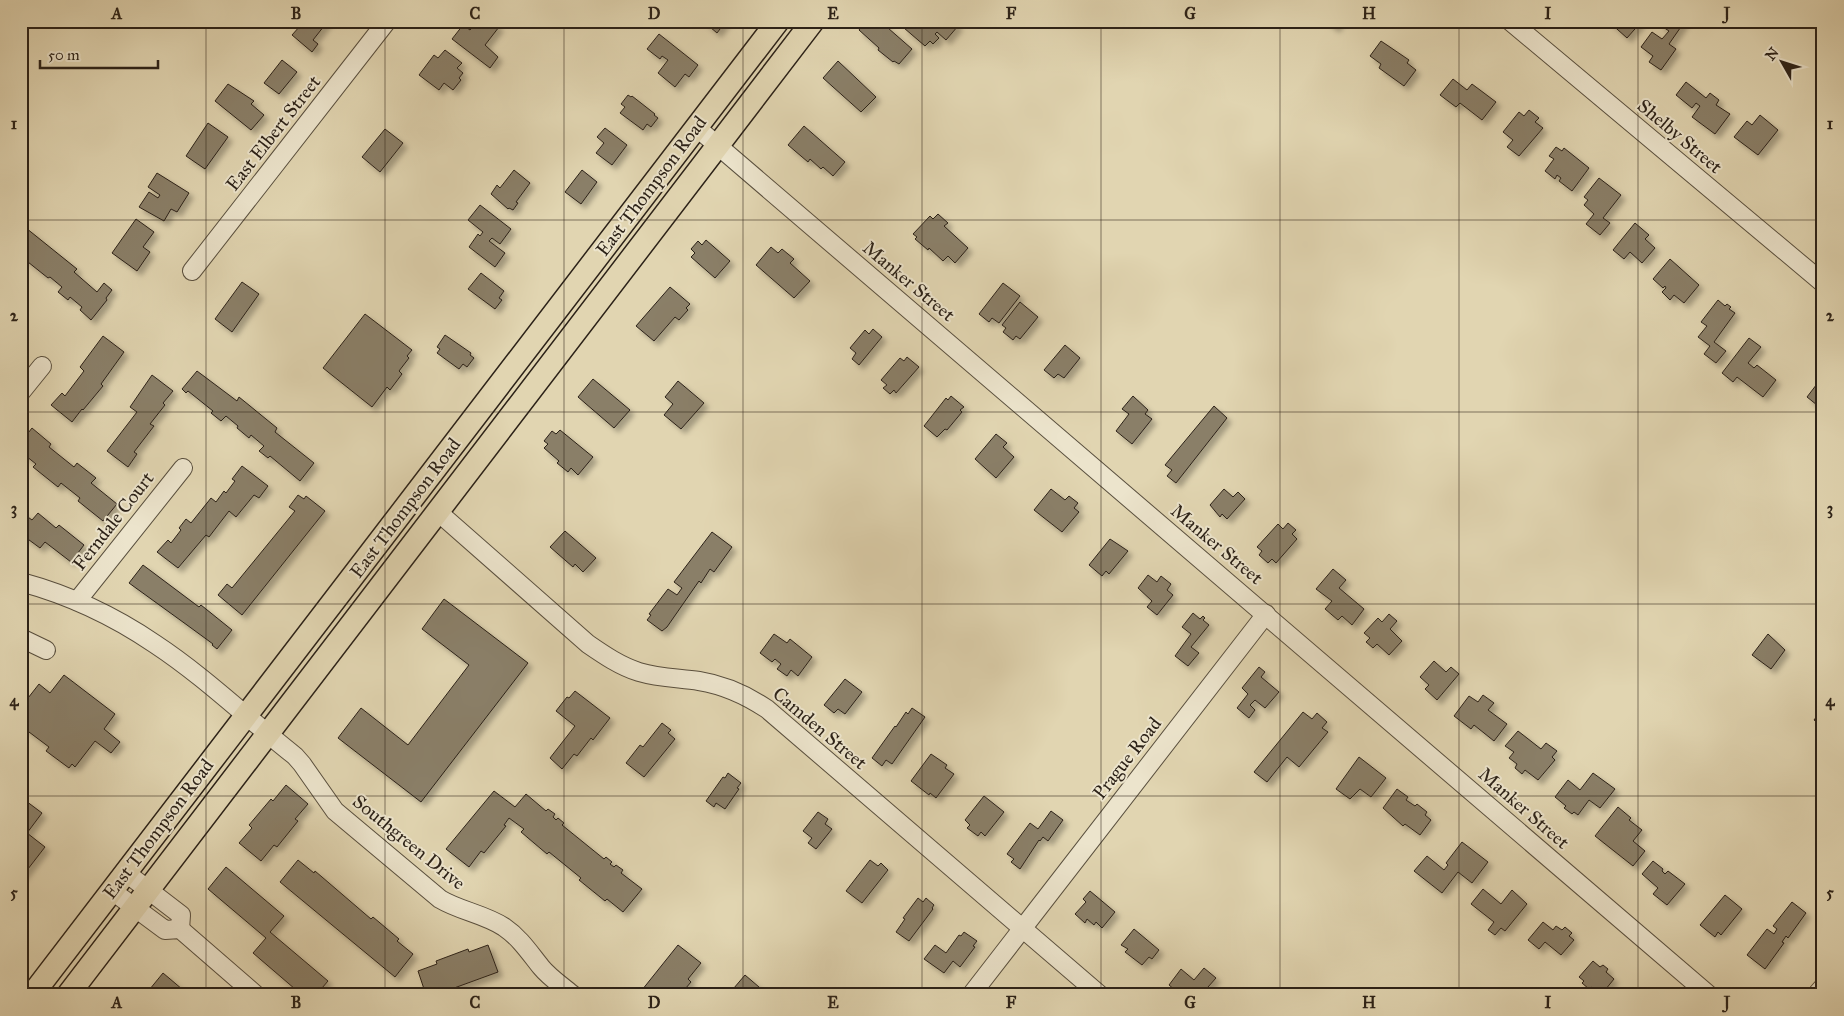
<svg xmlns="http://www.w3.org/2000/svg" width="1844" height="1016" font-family="'IM FELL Great Primer',serif">
<defs>
<filter id="shadow"><feDropShadow dx="4.5" dy="4.5" stdDeviation="2.5" flood-color="#0004"/></filter>
</defs>
<rect width="100%" height="100%" fill="#e1d5b1"/>
<filter id="stains"><feTurbulence type="fractalNoise" baseFrequency=".004" numOctaves="4"/><feColorMatrix values="0 0 0 0 .2 0 0 0 0 .09 0 0 0 0 .02 0 0 0 .5 -.17"/></filter>
<radialGradient id="worn" r=".72"><stop offset=".6" stop-color="#630" stop-opacity="0"/><stop offset="1" stop-color="#630" stop-opacity=".3"/></radialGradient>
<g fill="#8a7f68" stroke="#2c2218" filter="url(#shadow)">
<polygon points="294,21 328,21 313,40 318,44 312,52 292,35 300,26"/>
<polygon points="478,21 492,21 499,27 485,45 498,57 490,68 452,39 463,25 470,30"/>
<polygon points="703,21 726,21 717,33"/>
<polygon points="866,21 870,25 874,21 880,21 912,49 899,64 894,61 893,62 878,50 879,48 859,30"/>
<polygon points="901,21 953,21 958,26 946,40 937,32 935,34 939,38 933,44 930,41 925,46 904,28 906,26"/>
<polygon points="1326,21 1340,21 1335,28"/>
<polygon points="1608,21 1640,21 1641,22 1627,38"/>
<polygon points="1662,21 1685,21 1669,44 1676,49 1661,70 1649,62 1653,56 1641,47 1652,32 1662,39 1669,31 1660,25"/>
<polygon points="659,34 698,65 689,77 685,74 675,87 658,73 668,60 662,56 660,59 647,49"/>
<polygon points="1381,41 1409,60 1407,63 1416,70 1404,86 1379,68 1381,64 1370,56"/>
<polygon points="445,50 462,63 457,68 463,73 459,78 461,80 453,90 444,83 439,90 419,75 434,55 438,58"/>
<polygon points="282,60 297,72 279,94 264,83"/>
<polygon points="838,61 876,97 861,112 823,78"/>
<polygon points="1453,79 1467,90 1472,84 1496,102 1482,120 1460,103 1456,107 1440,95"/>
<polygon points="1686,82 1706,98 1710,93 1719,100 1716,105 1730,114 1715,134 1692,117 1700,106 1696,103 1692,108 1676,95"/>
<polygon points="228,84 254,101 251,104 264,115 251,130 215,101"/>
<polygon points="628,95 631,97 632,96 655,114 654,115 658,118 651,127 647,124 643,130 620,113 625,107 621,104"/>
<polygon points="1529,110 1539,118 1535,122 1543,128 1519,156 1507,147 1513,140 1503,132 1519,112 1524,116"/>
<polygon points="1760,115 1778,130 1758,155 1734,137 1747,121 1752,125"/>
<polygon points="208,123 228,137 205,169 186,156"/>
<polygon points="804,126 845,162 833,176 823,167 821,169 810,159 808,162 788,145"/>
<polygon points="605,128 627,145 612,165 596,153 604,143 597,137"/>
<polygon points="385,129 403,143 380,172 362,157"/>
<polygon points="1556,147 1562,151 1564,148 1589,168 1572,191 1559,181 1561,178 1557,175 1555,179 1545,171 1554,159 1549,156"/>
<polygon points="514,170 530,183 516,202 518,203 513,210 509,208 508,209 491,194 497,185 500,188"/>
<polygon points="582,170 597,182 581,204 565,192"/>
<polygon points="157,173 189,193 177,212 171,209 164,221 139,207 149,192 158,198 160,195 148,187"/>
<polygon points="1599,178 1621,195 1603,218 1610,223 1600,235 1586,224 1594,214 1584,205 1588,200 1584,197"/>
<polygon points="480,205 511,229 500,244 492,238 489,241 505,253 495,267 469,247 478,234 480,236 483,232 468,220"/>
<polygon points="938,214 948,223 944,226 968,248 955,263 948,256 943,261 929,248 928,250 915,239 917,237 913,234 930,216 933,219"/>
<polygon points="136,219 154,232 143,247 150,252 137,271 112,253"/>
<polygon points="1635,223 1649,235 1645,239 1655,248 1642,263 1630,252 1624,259 1613,250"/>
<polygon points="26,228 77,269 74,272 97,292 104,283 112,290 106,298 107,300 91,320 80,310 82,307 70,297 68,300 58,292 62,287 50,277 48,278 23,258 24,256 21,254 21,231 23,232"/>
<polygon points="706,240 730,261 715,278 691,257 695,253 691,249 698,241 702,245"/>
<polygon points="771,247 778,253 782,249 794,259 790,263 810,281 794,298 756,265"/>
<polygon points="1670,259 1699,285 1684,303 1674,295 1670,300 1662,292 1666,288 1665,286 1663,288 1653,279"/>
<polygon points="481,273 504,291 499,298 502,300 495,309 468,289"/>
<polygon points="242,282 259,294 232,332 215,319"/>
<polygon points="1003,283 1020,296 999,323 992,318 989,322 979,314"/>
<polygon points="670,287 690,304 686,308 688,310 679,320 675,317 654,341 636,326"/>
<polygon points="1718,300 1725,306 1727,304 1731,307 1729,309 1735,313 1714,342 1726,351 1716,363 1704,354 1710,346 1698,337 1707,326 1701,322"/>
<polygon points="1020,302 1038,317 1020,339 1016,336 1013,340 1003,332 1006,328 1002,325"/>
<polygon points="365,314 412,350 407,356 409,358 399,371 402,374 390,390 387,387 372,407 323,368"/>
<polygon points="873,329 882,337 859,365 852,359 856,353 850,348 865,330 869,334"/>
<polygon points="445,335 471,353 470,355 474,358 467,367 463,364 459,369 437,353 440,349 437,347"/>
<polygon points="103,336 124,352 101,384 103,386 83,410 82,409 72,422 51,405 62,393 65,396 84,371 80,367"/>
<polygon points="1749,338 1761,347 1748,363 1754,368 1757,365 1776,380 1763,397 1737,377 1733,382 1722,373"/>
<polygon points="1065,345 1080,358 1064,378 1058,374 1054,378 1044,370"/>
<polygon points="907,357 919,367 896,393 894,390 890,394 883,388 887,385 881,380 900,358 904,361"/>
<polygon points="197,371 237,401 239,397 277,428 275,432 314,463 300,481 270,456 268,458 259,451 264,446 251,435 249,438 237,428 238,426 226,416 221,421 211,413 213,411 188,391 186,393 182,389"/>
<polygon points="152,375 173,391 163,403 165,405 150,424 154,426 134,452 137,454 128,467 107,451 137,412 130,407"/>
<polygon points="593,379 630,410 614,428 578,397"/>
<polygon points="1820,380 1823,383 1822,409 1807,397"/>
<polygon points="678,381 704,403 681,429 664,415 673,404 665,397"/>
<polygon points="951,396 964,407 960,410 962,412 947,430 945,429 937,437 924,426 946,398 948,400"/>
<polygon points="1133,396 1148,410 1145,414 1152,419 1132,444 1116,431 1129,414 1122,409"/>
<polygon points="1214,406 1227,418 1176,483 1167,476 1172,470 1165,465"/>
<polygon points="32,428 51,444 49,447 74,467 77,463 96,478 91,483 117,504 103,521 78,501 80,498 61,483 58,487 33,467 36,464 21,452 21,442"/>
<polygon points="560,430 593,457 578,475 571,468 568,472 557,463 559,461 544,448 548,444 544,441 552,431 556,434"/>
<polygon points="996,434 1007,443 1003,447 1014,457 996,478 975,459"/>
<polygon points="242,466 268,486 259,498 254,495 236,517 229,511 209,537 206,535 178,568 157,552 168,540 171,543 181,530 179,528 186,519 191,523 211,498 216,502 224,491 226,493 235,481 232,479"/>
<polygon points="1051,489 1065,500 1069,496 1078,503 1074,508 1079,512 1062,532 1034,510"/>
<polygon points="1224,489 1233,497 1238,492 1245,499 1227,519 1222,514 1220,517 1210,505"/>
<polygon points="298,495 304,499 306,496 325,511 242,615 218,595 227,584 232,588 295,511 289,507"/>
<polygon points="21,512 32,520 38,513 56,528 59,525 84,545 71,562 45,542 40,548 21,534"/>
<polygon points="1288,523 1296,530 1292,534 1297,539 1276,563 1272,559 1268,563 1259,555 1262,551 1257,547 1278,524 1283,529"/>
<polygon points="565,531 596,558 583,572 575,564 573,567 550,547"/>
<polygon points="712,532 732,547 714,572 710,569 701,583 699,581 667,627 662,631 647,620 651,615 649,614 668,589 677,595 682,588 674,582"/>
<polygon points="1110,539 1128,551 1109,574 1106,571 1102,576 1089,565"/>
<polygon points="143,565 199,607 201,605 232,630 217,649 212,645 213,644 187,625 129,583"/>
<polygon points="1333,569 1346,580 1339,588 1364,609 1352,625 1342,616 1338,620 1325,609 1332,601 1316,589"/>
<polygon points="1148,575 1157,582 1161,576 1171,584 1167,590 1173,595 1157,615 1147,607 1152,601 1138,588"/>
<polygon points="444,599 528,663 421,802 338,738 361,708 408,745 469,665 422,629"/>
<polygon points="1193,613 1200,619 1203,616 1205,618 1203,620 1209,625 1191,647 1199,653 1188,666 1175,656 1191,634 1182,627"/>
<polygon points="1389,614 1397,621 1390,629 1402,641 1389,655 1377,644 1373,648 1366,642 1370,638 1364,633 1378,618 1382,622"/>
<polygon points="774,634 787,643 790,639 812,657 798,676 791,670 787,676 777,669 781,664 775,659 772,662 760,653"/>
<polygon points="1768,634 1785,650 1771,669 1752,655"/>
<polygon points="1434,661 1446,672 1451,667 1459,674 1437,700 1425,689 1429,685 1420,677"/>
<polygon points="1259,667 1265,672 1261,677 1279,692 1265,708 1255,700 1250,705 1255,710 1249,718 1237,708 1248,694 1242,688"/>
<polygon points="64,675 115,714 104,729 120,742 111,753 95,741 75,767 72,764 69,768 46,751 49,747 21,726 21,707 39,684 50,693"/>
<polygon points="845,679 862,692 845,714 838,709 834,713 824,705"/>
<polygon points="575,691 610,718 593,740 591,738 577,756 574,754 562,769 550,758 575,726 556,711 567,697 569,698"/>
<polygon points="1483,695 1494,703 1488,710 1507,724 1494,741 1474,725 1471,729 1454,716 1469,696 1478,702"/>
<polygon points="912,708 925,717 892,764 886,760 882,766 872,758 895,726 896,727 906,712 908,714"/>
<polygon points="1823,708 1823,727 1814,720"/>
<polygon points="1303,712 1312,719 1317,713 1327,722 1322,728 1328,732 1299,767 1287,757 1267,782 1254,772"/>
<polygon points="662,723 671,730 668,733 675,739 644,777 626,763 640,745 643,747"/>
<polygon points="1518,731 1541,749 1546,743 1557,751 1552,757 1555,760 1538,780 1525,770 1522,774 1515,768 1517,764 1509,758 1514,752 1505,746"/>
<polygon points="931,754 947,765 945,768 954,774 936,798 930,793 929,795 911,781"/>
<polygon points="1359,757 1386,778 1371,797 1360,789 1350,799 1336,789"/>
<polygon points="728,773 741,783 737,788 739,789 725,809 716,803 714,807 706,801 723,777 725,778"/>
<polygon points="1593,773 1615,789 1600,808 1589,800 1578,815 1574,812 1572,814 1564,808 1566,806 1555,797 1568,780 1580,790"/>
<polygon points="286,785 308,804 295,819 298,821 277,847 274,845 261,861 239,843 252,828 249,825 271,799 273,801"/>
<polygon points="1397,789 1408,797 1406,800 1415,806 1417,804 1427,812 1425,815 1431,820 1420,835 1405,824 1403,826 1383,808"/>
<polygon points="494,791 515,807 526,794 546,811 548,809 555,814 553,817 556,820 558,818 564,823 562,825 604,859 606,857 612,862 610,864 614,867 616,865 623,870 621,873 642,889 623,912 607,899 605,901 579,880 581,878 549,852 547,854 521,832 524,829 509,818 504,825 506,826 484,853 481,851 469,867 446,849"/>
<polygon points="984,796 1004,812 985,836 981,832 978,836 967,828 970,825 965,820"/>
<polygon points="26,801 42,813 27,833 45,847 21,878 21,807"/>
<polygon points="1618,807 1631,818 1629,820 1642,830 1633,841 1645,851 1633,866 1595,836"/>
<polygon points="1051,811 1063,820 1048,841 1043,837 1040,841 1039,840 1020,869 1011,862 1014,859 1007,854 1030,823 1038,829"/>
<polygon points="818,812 828,819 825,824 832,829 816,849 808,843 812,838 803,831"/>
<polygon points="1462,842 1488,862 1472,883 1458,872 1442,893 1414,871 1427,856 1444,870 1448,865 1446,863"/>
<polygon points="298,860 314,873 315,871 371,919 373,917 399,939 397,941 413,954 395,977 280,882"/>
<polygon points="870,860 878,866 881,863 888,870 862,903 846,891"/>
<polygon points="1653,861 1663,869 1662,871 1665,874 1668,871 1685,884 1667,905 1653,894 1658,888 1642,874"/>
<polygon points="226,867 284,916 270,932 328,981 316,995 302,995 253,953 266,938 208,889"/>
<polygon points="1483,889 1501,904 1512,890 1527,904 1505,931 1501,928 1495,935 1488,930 1494,922 1471,904"/>
<polygon points="1090,891 1115,912 1102,928 1096,922 1094,925 1087,919 1085,923 1075,914 1086,902 1083,899"/>
<polygon points="1725,895 1742,909 1721,935 1718,932 1715,937 1700,925"/>
<polygon points="918,898 923,902 926,898 934,905 932,908 933,909 909,941 896,932 905,919 903,918"/>
<polygon points="1792,902 1806,913 1788,938 1786,936 1782,942 1784,943 1765,969 1747,955 1767,929 1774,934 1777,929 1773,926"/>
<polygon points="1543,922 1553,930 1556,926 1562,930 1565,927 1572,933 1569,936 1574,940 1561,955 1545,942 1539,949 1528,940"/>
<polygon points="1134,929 1159,950 1152,959 1149,957 1142,965 1125,952 1128,949 1121,945"/>
<polygon points="964,932 977,941 973,946 975,947 960,967 953,961 944,973 924,959 935,945 946,953 959,935 961,936"/>
<polygon points="488,945 498,972 435,995 426,995 418,971 437,964 436,961 468,949 469,952"/>
<polygon points="678,945 701,963 688,979 691,982 680,995 638,995"/>
<polygon points="1593,961 1600,967 1603,965 1608,969 1606,972 1614,979 1601,995 1591,987 1589,989 1582,983 1584,981 1579,977"/>
<polygon points="1204,968 1216,978 1208,987 1216,995 1174,995 1172,993 1175,990 1169,985 1181,969 1194,980"/>
<polygon points="163,973 189,995 145,995"/>
<polygon points="745,975 766,993 768,991 773,995 728,995"/>
<polygon points="1014,989 1021,995 1024,992 1027,995 1005,995 1008,990 1011,993"/>
</g>
<g fill="none" stroke-linecap="round" stroke-linejoin="round">
<defs>
<g id="minor">
<polyline points="1510,21 1823,283"/>
<polyline points="696,127 1709,995"/>
<polyline points="192,271 387,21"/>
<polyline points="21,392 42,366"/>
<path d="M438,512L588,644C604,655 620,666 639,672C659,678 679,678 699,681C724,685 746,695 767,709L1100,995"/>
<path d="M21,582C69,595 114,616 155,644C205,677 248,719 295,756L302,764L335,811L440,899C460,911 484,914 504,927C520,938 529,952 541,967C549,977 562,986 573,995"/>
<polyline points="77,601 183,468"/>
<polyline points="21,638 46,650"/>
<polyline points="125,872 181,915 180,929"/>
<polyline points="111,890 165,930 180,929 256,995"/>
<polyline points="971,995 1266,614"/>
<polyline points="1816,995 1823,987"/>
</g>
<g id="major">
<polyline points="32,995 778,21"/>
<polyline points="68,995 813,21"/>
</g>
</defs>
<use href="#minor" stroke="#594f3e" stroke-width="20"/>
<use href="#major" stroke="#2c2218" stroke-width="25"/>
<use href="#minor" stroke="#ece4cc" stroke-width="18"/>
<use href="#major" stroke="#e1d5b1" stroke-width="22"/>
</g>
<path fill="none" stroke="#2c2218" stroke-width="1" stroke-opacity="0.55" d="M206,21V995M385,21V995M564,21V995M743,21V995M922,21V995M1101,21V995M1280,21V995M1459,21V995M1638,21V995M21,220H1823M21,412H1823M21,604H1823M21,796H1823"/>
<g text-anchor="middle" dominant-baseline="central" stroke-width="4" stroke-linejoin="round" paint-order="stroke">
<g font-size="19" fill="#2c2218" stroke="#ece4cc">
<text transform="translate(273 133) rotate(-52)">East Elbert Street</text>
<text transform="translate(1680 136) rotate(40)">Shelby Street</text>
<text transform="translate(651 186) rotate(-53)">East Thompson Road</text>
<text transform="translate(909 281) rotate(40)">Manker Street</text>
<text transform="translate(405 508) rotate(-53)">East Thompson Road</text>
<text transform="translate(113 521) rotate(-52)">Ferndale Court</text>
<text transform="translate(1217 544) rotate(40)">Manker Street</text>
<text transform="translate(820 728) rotate(40)">Camden Street</text>
<text transform="translate(1127 758) rotate(-52)">Prague Road</text>
<text transform="translate(1524 808) rotate(41)">Manker Street</text>
<text transform="translate(158 829) rotate(-53)">East Thompson Road</text>
<text transform="translate(409 842) rotate(39)">Southgreen Drive</text>
</g>
</g>
<rect width="1844" height="1016" fill="none" stroke="#e1d5b1" stroke-width="55"/>
<g transform="translate(1782 62) rotate(309)" stroke="#ece4cc" stroke-width="4" paint-order="stroke">
<path d="M0-4L9 19L0 12L-9 19Z" fill="#2c2218"/>
<text y="-8" font-size="14" font-weight="bold" text-anchor="middle" fill="#2c2218">N</text>
</g>
<path d="M40 60v8h118v-8" fill="none" stroke="#2c2218" stroke-width="2.5"/>
<text x="48" y="60" font-size="15" fill="#2c2218" stroke="#ece4cc" stroke-width="4" paint-order="stroke">50 m</text>
<rect x="28" y="28" width="1788" height="960" fill="none" stroke="#2c2218" stroke-width="2"/>
<g font-size="16" text-anchor="middle" font-weight="bold" fill="#2c2218">
<text x="117" y="19">A</text>
<text x="296" y="19">B</text>
<text x="475" y="19">C</text>
<text x="654" y="19">D</text>
<text x="833" y="19">E</text>
<text x="1011" y="19">F</text>
<text x="1190" y="19">G</text>
<text x="1369" y="19">H</text>
<text x="1548" y="19">I</text>
<text x="1727" y="19">J</text>
<text x="14" y="129">1</text>
<text x="1830" y="129">1</text>
<text x="14" y="321">2</text>
<text x="1830" y="321">2</text>
<text x="14" y="514">3</text>
<text x="1830" y="514">3</text>
<text x="14" y="706">4</text>
<text x="1830" y="706">4</text>
<text x="14" y="898">5</text>
<text x="1830" y="898">5</text>
<text x="117" y="1008">A</text>
<text x="296" y="1008">B</text>
<text x="475" y="1008">C</text>
<text x="654" y="1008">D</text>
<text x="833" y="1008">E</text>
<text x="1011" y="1008">F</text>
<text x="1190" y="1008">G</text>
<text x="1369" y="1008">H</text>
<text x="1548" y="1008">I</text>
<text x="1727" y="1008">J</text>
</g>
<rect width="100%" height="100%" filter="url(#stains)"/>
<rect width="100%" height="100%" fill="url(#worn)"/>
</svg>
